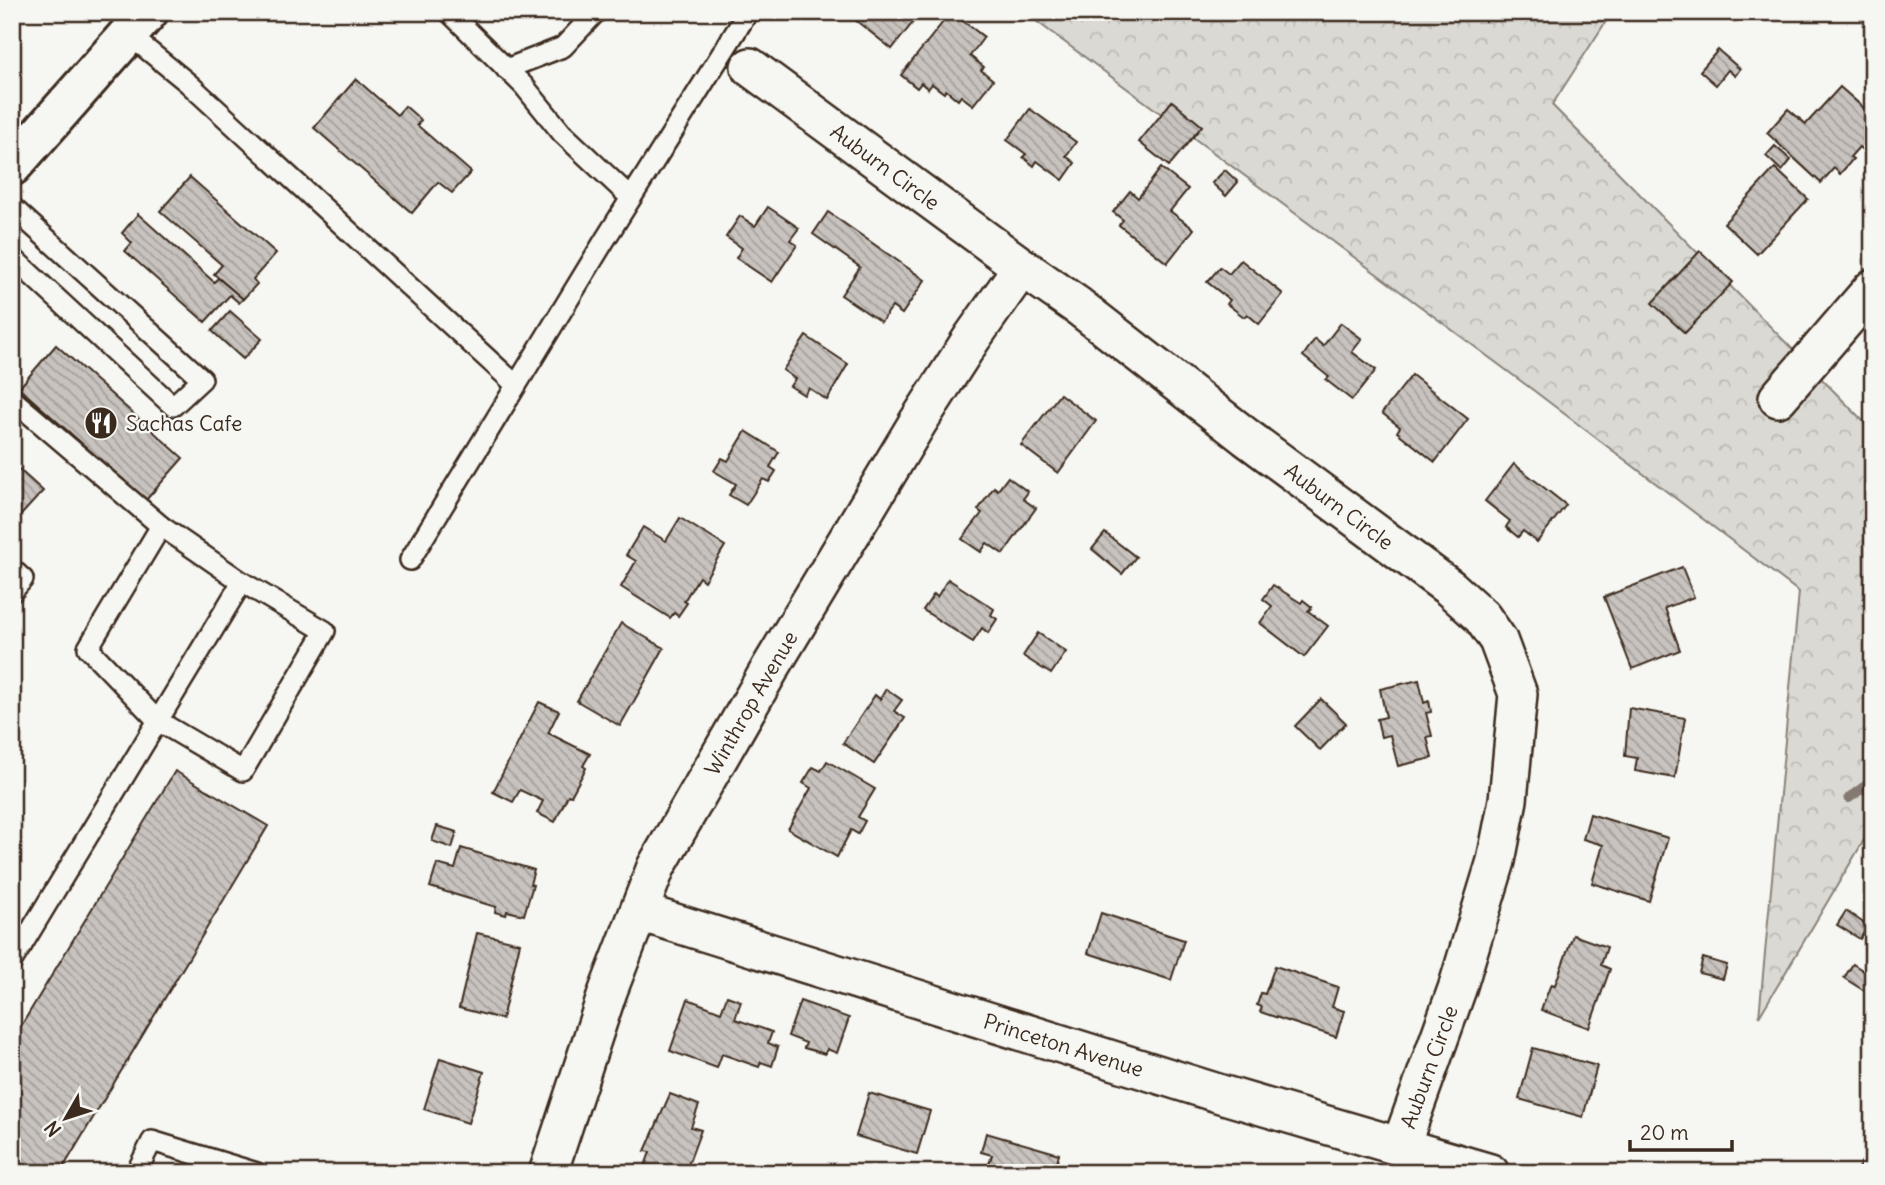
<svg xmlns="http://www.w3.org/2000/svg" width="1885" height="1185" font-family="Delius,sans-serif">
<defs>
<pattern id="forest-crowns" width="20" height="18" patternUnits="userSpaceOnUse" patternTransform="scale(1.75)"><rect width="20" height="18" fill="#dad9d3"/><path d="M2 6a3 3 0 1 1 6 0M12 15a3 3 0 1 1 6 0" fill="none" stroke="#bcbab5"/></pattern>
<pattern id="building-back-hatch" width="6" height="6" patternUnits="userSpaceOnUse" patternTransform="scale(1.75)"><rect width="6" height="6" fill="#c8c3be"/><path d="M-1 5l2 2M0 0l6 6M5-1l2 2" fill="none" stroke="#a49f9a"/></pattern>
</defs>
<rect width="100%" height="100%" fill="#f6f6f2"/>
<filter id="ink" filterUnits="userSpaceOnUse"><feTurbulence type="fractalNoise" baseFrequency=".0143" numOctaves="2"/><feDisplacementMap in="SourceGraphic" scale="14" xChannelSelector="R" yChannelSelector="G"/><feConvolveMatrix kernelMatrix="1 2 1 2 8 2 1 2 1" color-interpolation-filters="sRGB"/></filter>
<g filter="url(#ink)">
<polygon fill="url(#forest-crowns)" stroke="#8a8278" stroke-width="2" points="1024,12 1612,12 1552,105 1873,431 1873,825 1759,1017 1799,592 1533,390"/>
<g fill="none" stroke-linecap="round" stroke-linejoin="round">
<polyline stroke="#857a71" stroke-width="10" points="1849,798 1873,780"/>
</g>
<g fill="url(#building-back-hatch)" stroke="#3b2a1e" stroke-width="2">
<polygon points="845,12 921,12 892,49"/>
<polygon points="951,12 984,37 970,56 984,67 981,70 993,80 973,105 961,96 958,100 946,90 944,93 932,84 928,89 921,83 917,88 901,75"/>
<polygon points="1718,50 1740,69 1735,76 1728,70 1716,85 1700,71"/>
<polygon points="356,79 397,115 405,106 421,120 417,125 471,172 452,193 438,182 412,213 314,128"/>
<polygon points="1840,87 1873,116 1873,159 1859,147 1850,157 1853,159 1840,174 1834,168 1821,183 1767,133 1788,109 1806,124"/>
<polygon points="1172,101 1202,126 1169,166 1139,142"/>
<polygon points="1030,109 1076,142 1066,156 1075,163 1063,180 1037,161 1034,166 1023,157 1026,154 1007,140"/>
<polygon points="1775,146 1791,160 1782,171 1766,156"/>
<polygon points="1161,168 1188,189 1170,211 1194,229 1167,263 1119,225 1123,220 1113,212 1130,191 1138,198"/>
<polygon points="1775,168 1808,199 1757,254 1724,223"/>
<polygon points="1225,170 1238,182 1226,196 1212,183"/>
<polygon points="190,177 276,253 253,279 257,284 243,299 214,274 222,265 160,211"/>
<polygon points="768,207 799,228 790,240 797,245 772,282 736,258 742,248 726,237 740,216 755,226"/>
<polygon points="828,212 925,280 902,314 892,307 881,322 841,295 860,267 813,234"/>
<polygon points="138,214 214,282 218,278 243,299 239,303 230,295 205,322 125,251 132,243 122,233"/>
<polygon points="1700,251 1733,282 1685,333 1652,303"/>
<polygon points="1241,260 1283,294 1259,324 1247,314 1244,317 1227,304 1230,300 1207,282 1220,267 1229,274"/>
<polygon points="230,311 262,339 243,359 212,331"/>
<polygon points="1341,323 1362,339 1352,352 1376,370 1352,400 1326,380 1329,377 1303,356 1315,339 1323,346"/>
<polygon points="806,336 848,364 827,400 809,388 804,395 790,386 795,379 783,370"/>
<polygon points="56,345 183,458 146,500 19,388"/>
<polygon points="1412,375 1468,419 1435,462 1397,432 1400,427 1382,413"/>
<polygon points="1060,394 1096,421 1058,473 1021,445"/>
<polygon points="746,431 779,452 770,467 776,471 769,482 763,479 746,505 729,495 736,484 714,471 722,458 728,461"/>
<polygon points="12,463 43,491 12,525"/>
<polygon points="1514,464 1566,505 1537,542 1523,531 1518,537 1506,527 1510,521 1485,501"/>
<polygon points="1008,477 1028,492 1023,499 1036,508 1003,554 987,543 981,552 962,539 982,513 978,510 994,487 998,490"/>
<polygon points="680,518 725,546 704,581 699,577 684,601 687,603 678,616 674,613 670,618 621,587 636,561 626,555 643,527 666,541"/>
<polygon points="1105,533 1136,557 1122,574 1092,549"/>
<polygon points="1682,567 1694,597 1665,608 1680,650 1632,669 1604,597"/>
<polygon points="948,579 994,609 991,615 997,619 988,633 982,628 973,642 923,610 934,594 937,597"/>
<polygon points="1273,585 1301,603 1303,600 1312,607 1308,611 1328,626 1304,657 1260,623 1272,606 1263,599"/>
<polygon points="621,623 664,648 620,726 577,701"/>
<polygon points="1038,633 1066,652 1051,674 1023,656"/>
<polygon points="1419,680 1424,703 1429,701 1431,712 1426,713 1432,736 1427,737 1432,758 1398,766 1390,735 1381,737 1377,719 1386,717 1380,689"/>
<polygon points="886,689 902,700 894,711 905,718 874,764 843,743 875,695 880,699"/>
<polygon points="1321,699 1346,723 1320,750 1295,726"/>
<polygon points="539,702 559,711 548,733 590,754 583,766 586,768 571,796 568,795 555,822 537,813 543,801 520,790 513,802 493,792"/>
<polygon points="1629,708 1685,718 1675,778 1635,771 1637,758 1625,756"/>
<polygon points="827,761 875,789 858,817 865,821 858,834 851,830 837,857 788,829 811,788 803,783 813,767 821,771"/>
<polygon points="175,771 268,826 60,1173 12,1173 12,1041"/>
<polygon points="1590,814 1668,838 1649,901 1592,883 1603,845 1583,839"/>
<polygon points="437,826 457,832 452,848 432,841"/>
<polygon points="461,848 534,870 530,884 533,885 524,915 507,911 506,915 495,912 496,907 430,887 437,864 455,869"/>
<polygon points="1846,911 1868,926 1860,939 1837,925"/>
<polygon points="1101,913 1184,940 1171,980 1088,953"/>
<polygon points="477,933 520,943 502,1019 459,1008"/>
<polygon points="1573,935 1607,947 1601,965 1610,969 1589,1028 1541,1010 1551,984 1555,985"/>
<polygon points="1703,958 1727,965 1723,979 1699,973"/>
<polygon points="1853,964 1873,977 1871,995 1844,978"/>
<polygon points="1275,966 1338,987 1332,1007 1344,1011 1336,1037 1260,1012 1262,1007 1257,1005 1261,993 1265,994"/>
<polygon points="727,996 741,1001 735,1019 772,1032 768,1043 778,1047 772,1066 761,1062 759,1067 722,1054 717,1068 670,1051 688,999 721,1012"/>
<polygon points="800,1001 849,1018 837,1053 827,1049 825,1054 804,1048 806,1043 788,1036"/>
<polygon points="1533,1048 1597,1066 1583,1117 1519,1099"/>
<polygon points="440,1058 484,1072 468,1123 424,1109"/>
<polygon points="869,1093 930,1111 917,1154 856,1136"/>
<polygon points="670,1094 699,1105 691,1127 701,1130 685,1173 652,1173 644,1169 650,1152 645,1151"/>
<polygon points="986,1133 1059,1154 1054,1173 986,1173 992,1155 981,1152"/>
<polygon points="1873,1136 1873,1173 1855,1173 1872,1145 1868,1143"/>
<polygon points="1068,1165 1095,1173 1066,1173"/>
</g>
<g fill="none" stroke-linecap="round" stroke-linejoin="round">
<defs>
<g id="lane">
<polyline points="449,12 524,86 562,133 631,198"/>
<polyline points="128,34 188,83 516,385"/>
<polyline points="506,69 563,47 596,12"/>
<polyline points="12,207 202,379 173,406 12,257"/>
<polyline points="12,399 161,526 242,582 22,945"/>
<polyline points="161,526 88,648 158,721 243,771 325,631 242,582"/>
<polyline points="410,560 606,238 748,12"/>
<polyline points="12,569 23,579 12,592"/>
<polyline points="12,941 22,945 12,961"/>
<polyline points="136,1173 152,1141 257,1173"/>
</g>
<g id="street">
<path id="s1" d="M750,67L1022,267L1078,306L1246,437L1450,588L1482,617L1498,640L1518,694L1508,800L1496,861L1457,989L1401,1145"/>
<polyline points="1778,398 1873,288"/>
<path id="s2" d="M640,912L1224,1095L1490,1173"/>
<path id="s3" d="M548,1173L608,991L656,867L771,667L918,422L972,338L1022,267"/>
</g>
<polyline id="primary" points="12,166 148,12"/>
</defs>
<use href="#lane" stroke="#3b2a1e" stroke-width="24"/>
<use href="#street" stroke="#3b2a1e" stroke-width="42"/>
<use href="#primary" stroke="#3b2a1e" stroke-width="44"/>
<use href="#lane" stroke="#f6f6f2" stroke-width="19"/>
<use href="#street" stroke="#f6f6f2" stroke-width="37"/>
<use href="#primary" stroke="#f6f6f2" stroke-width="38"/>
</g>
</g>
<defs>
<symbol id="restaurant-disc" viewBox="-11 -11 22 22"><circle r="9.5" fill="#3b2a1e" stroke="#f6f6f2"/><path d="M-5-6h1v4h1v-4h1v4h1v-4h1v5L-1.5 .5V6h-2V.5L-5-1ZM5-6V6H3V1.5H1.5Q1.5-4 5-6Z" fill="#fff"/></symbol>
</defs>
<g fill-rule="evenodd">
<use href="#restaurant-disc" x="82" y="404" width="38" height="38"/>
</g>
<g text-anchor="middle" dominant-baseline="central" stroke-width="5" stroke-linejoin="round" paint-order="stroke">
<g font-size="21" fill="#3b2a1e" stroke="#f6f6f2">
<text stroke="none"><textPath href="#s1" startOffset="168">Auburn Circle</textPath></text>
<text stroke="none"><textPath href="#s1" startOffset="735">Auburn Circle</textPath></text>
<text stroke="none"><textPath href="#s3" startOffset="514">Winthrop Avenue</textPath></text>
<text stroke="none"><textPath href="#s2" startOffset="444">Princeton Avenue</textPath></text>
<text transform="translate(1429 1067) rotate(-70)">Auburn Circle</text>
</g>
<g font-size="21" fill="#3b2a1e" stroke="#f6f6f2" text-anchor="start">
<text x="126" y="423">Sachas Cafe</text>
</g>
</g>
<rect width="1885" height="1185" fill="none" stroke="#f6f6f2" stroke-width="42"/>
<rect x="21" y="21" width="1843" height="1143" fill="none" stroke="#3b2a1e" stroke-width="2.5" filter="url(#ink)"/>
<g transform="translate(66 1118) rotate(231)" stroke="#f6f6f2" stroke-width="5" paint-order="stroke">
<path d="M0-5L12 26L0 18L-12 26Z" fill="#3b2a1e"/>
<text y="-10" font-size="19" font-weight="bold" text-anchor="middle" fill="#3b2a1e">N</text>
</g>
<path d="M1630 1140v10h102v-10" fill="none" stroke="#3b2a1e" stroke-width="3.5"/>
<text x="1640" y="1140" font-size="21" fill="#3b2a1e" stroke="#f6f6f2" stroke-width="5" paint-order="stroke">20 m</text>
</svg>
